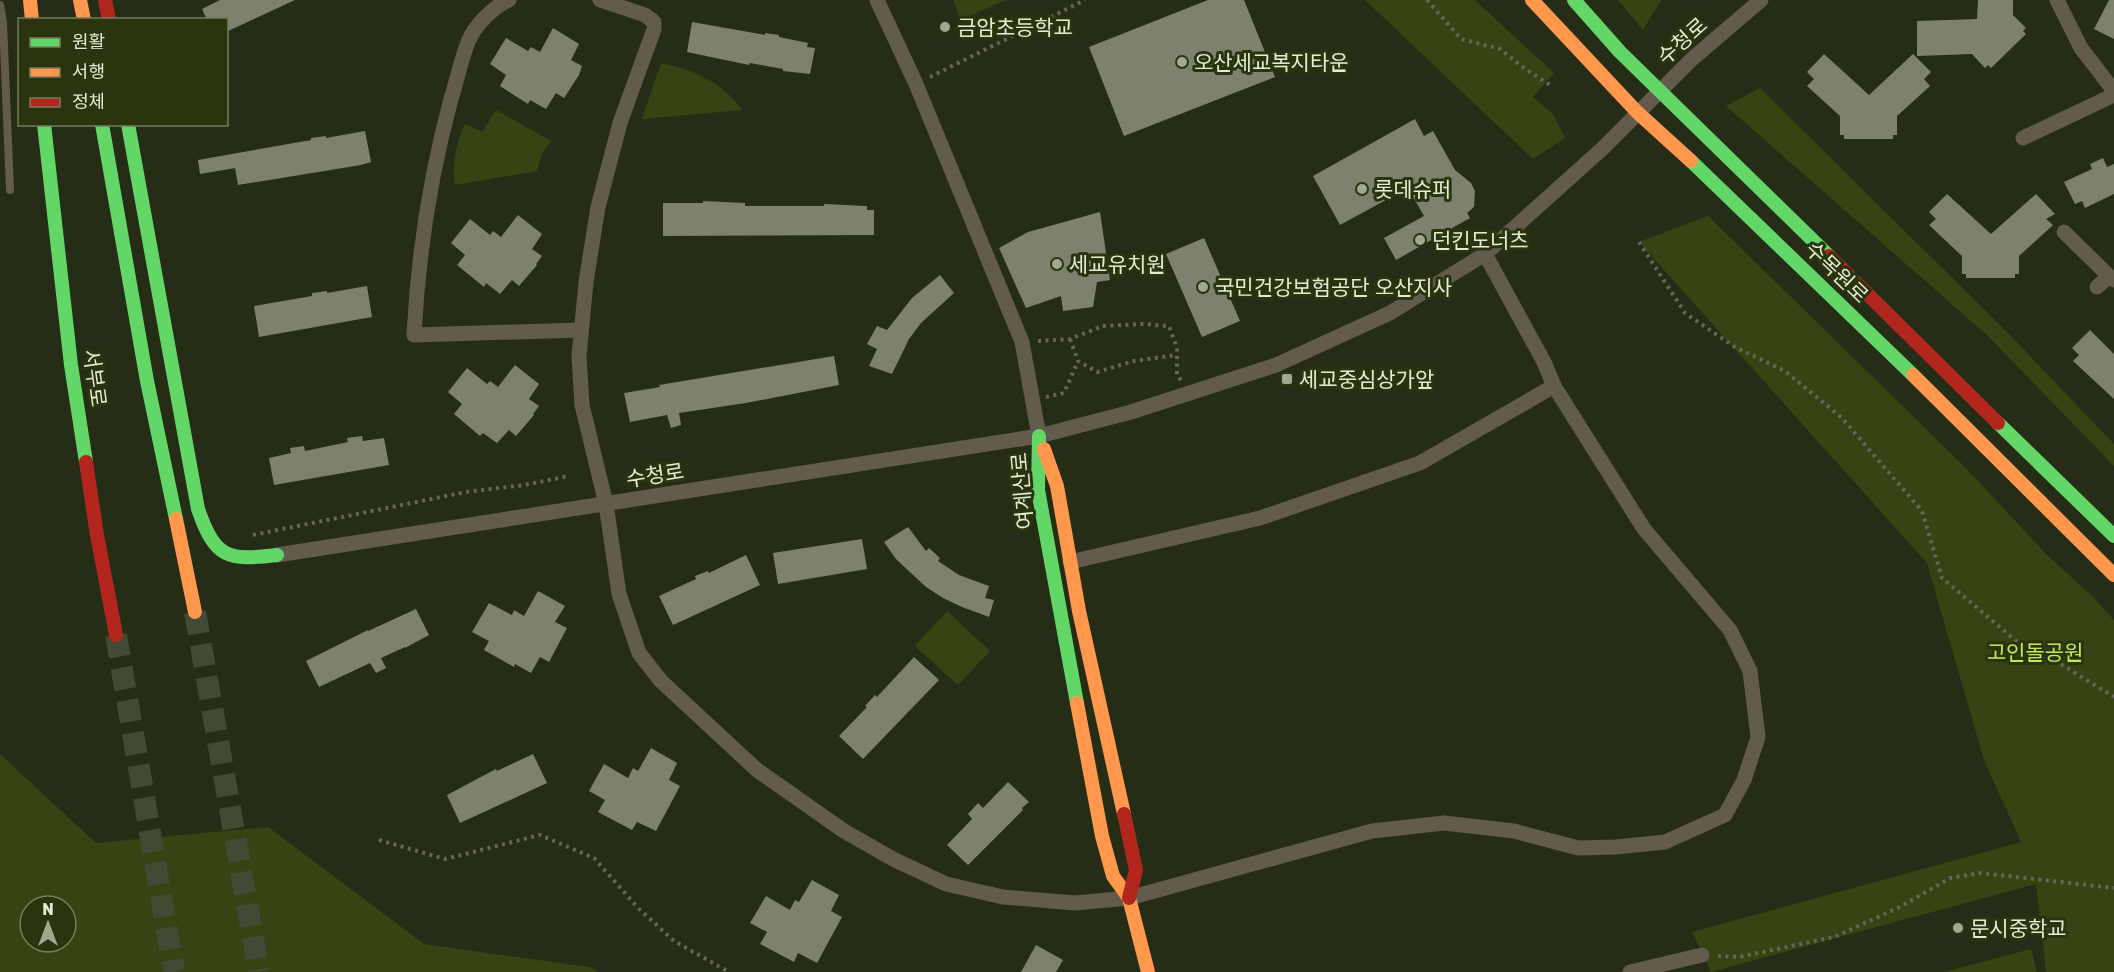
<svg xmlns="http://www.w3.org/2000/svg" width="2114" height="972" font-family="Rubik,'Noto Sans KR',sans-serif">
<rect width="100%" height="100%" fill="#262d17"/>
<g fill="#364312" fill-rule="evenodd">
<polygon points="953,0 1006,0 961,20"/>
<polygon points="1365,0 1475,0 1554,73 1533,97 1553,114 1565,138 1533,159"/>
<polygon points="1618,0 1661,0 1643,30"/>
<path d="M661,63C694,70 722,82 742,110L642,119Z"/>
<polygon points="1760,88 2007,332 2114,444 2114,466 1988,336 1726,106"/>
<path d="M496,110L551,141L542,154L537,171L455,185C452,163 456,144 465,124L482,132Z"/>
<polygon points="1708,216 1966,468 2047,555 2094,598 2114,620 2114,972 2046,972 2036,884 1711,972 1692,932 2021,842 1984,760 1927,563 1639,242"/>
<polygon points="947,611 990,651 958,685 915,646"/>
<path d="M0,754L96,843L268,827L424,944L589,967L599,972H0ZM30,906H66V942H30Z"/>
<polygon points="2031,949 2037,972 1944,972"/>
</g>
<g fill="#7e816e">
<polygon points="220,0 295,0 226,32 226,20 207,20 202,9"/>
<polygon points="1208,0 1244,0 1275,77 1124,136 1089,47"/>
<polygon points="1978,0 2013,0 2013,15 2026,28 2023,31 2026,34 1991,68 1988,65 1985,68 1972,54 1917,56 1917,21 1977,19"/>
<polygon points="2109,0 2114,0 2114,39 2094,29"/>
<polygon points="692,22 765,35 765,33 779,35 779,37 808,43 807,47 815,48 810,74 783,71 783,69 750,63 749,65 687,52"/>
<polygon points="553,28 579,44 571,60 582,66 579,75 564,98 556,93 546,109 530,100 528,104 500,86 506,75 490,64 506,38 528,51 531,47 540,52"/>
<polygon points="1824,54 1869,95 1913,54 1931,72 1924,79 1930,86 1897,116 1897,135 1893,135 1893,139 1844,139 1844,135 1840,135 1840,116 1807,86 1814,79 1807,72"/>
<polygon points="1415,119 1424,136 1433,131 1455,170 1471,183 1475,191 1474,207 1467,213 1470,218 1396,260 1384,238 1424,216 1408,188 1340,225 1313,176"/>
<polygon points="365,131 371,162 361,165 238,185 235,168 200,174 198,160 311,140 311,138 326,136 326,138"/>
<polygon points="2103,158 2107,167 2114,164 2114,194 2085,208 2082,201 2075,204 2064,182 2092,169 2090,164"/>
<polygon points="1947,194 1991,234 2036,194 2055,214 2046,219 2053,225 2019,256 2019,274 2015,274 2015,278 1966,278 1966,274 1962,274 1962,256 1929,225 1936,219 1929,212"/>
<polygon points="703,201 745,203 745,206 824,206 824,204 867,206 867,210 874,210 874,235 663,236 663,203 703,203"/>
<polygon points="1100,212 1110,280 1097,282 1093,307 1063,311 1061,296 1026,308 999,248 1028,232"/>
<polygon points="518,215 542,234 532,249 542,256 536,264 537,265 519,286 512,280 500,294 486,283 484,287 457,265 465,255 451,243 470,219 490,235 493,231 501,237"/>
<polygon points="1204,238 1240,321 1202,337 1166,254"/>
<polygon points="940,275 954,293 921,323 909,339 892,374 869,366 877,349 867,344 877,326 887,330 912,298"/>
<polygon points="367,286 372,317 259,337 254,306 312,296 312,293 327,291 327,293"/>
<polygon points="2090,330 2114,354 2114,399 2073,361 2079,355 2072,348"/>
<polygon points="834,356 839,385 746,403 679,413 681,425 671,428 667,415 630,422 624,393 660,387 659,385"/>
<polygon points="515,365 539,384 529,399 539,406 533,414 534,415 516,436 509,430 497,443 483,433 480,436 454,414 462,404 448,392 467,368 487,384 490,381 498,387"/>
<polygon points="362,436 363,441 384,438 389,465 274,485 269,458 291,453 290,448 304,446 305,451 348,442 347,438"/>
<polygon points="908,527 926,551 929,548 940,558 938,561 959,575 989,586 985,598 994,600 989,617 962,607 943,598 926,587 896,559 884,542"/>
<polygon points="862,539 867,569 778,584 773,553"/>
<polygon points="746,555 760,585 673,625 659,596 696,579 695,576 708,571 709,573"/>
<polygon points="538,591 565,606 555,622 567,628 549,662 540,657 531,673 515,664 514,667 484,650 489,641 472,632 489,603 512,615 514,610 524,616"/>
<polygon points="416,609 429,635 405,648 405,647 381,658 386,668 376,673 370,663 319,687 306,661 368,630 368,631"/>
<polygon points="914,657 939,680 863,759 839,736 867,707 865,706 875,695 877,697"/>
<polygon points="651,748 677,763 669,780 680,786 656,831 637,822 632,830 598,812 605,800 589,791 604,764 628,778 633,768 638,771"/>
<polygon points="533,754 547,783 460,823 447,795 496,769 497,771"/>
<polygon points="1008,782 1029,802 1022,808 1023,810 968,865 947,845 972,819 968,814 978,803 983,808"/>
<polygon points="812,880 839,895 831,911 842,917 817,963 798,953 794,962 760,944 767,932 750,923 766,896 790,910 795,900 799,902"/>
<polygon points="1036,945 1063,960 1056,972 1021,972"/>
</g>
<g fill="none" stroke-linecap="round" stroke-linejoin="round">
<g stroke="#424a34" stroke-width="22" stroke-dasharray="22 11" stroke-linecap="butt">
<polyline points="195,612 259,972"/>
<polyline points="116,635 174,972"/>
</g>
<g stroke="#686458" stroke-width="4" stroke-dasharray="3 4.5" stroke-linecap="butt">
<polyline points="1427,0 1461,39 1500,49 1524,68 1553,87"/>
<polyline points="930,77 1085,0"/>
<polyline points="1639,242 1685,313 1735,347 1785,371 1842,418 1922,511 1942,578 2022,646 2059,663 2114,697"/>
<polyline points="1070,339 1078,361 1097,372 1134,361 1177,355"/>
<polyline points="1038,341 1070,339 1103,326 1143,324 1169,326 1177,348 1177,375 1181,380"/>
<polyline points="1046,397 1064,393 1078,361"/>
<polyline points="253,535 466,492 524,485 569,476"/>
<polyline points="379,840 445,859 540,835 594,858 638,908 674,941 729,972"/>
<polyline points="1718,956 1739,957 1834,937 1900,907 1950,878 1981,873 2114,888"/>
</g>
<polyline stroke="#635b4e" stroke-width="8" points="0,5 3,22 10,190"/>
<g stroke="#635b4e" stroke-width="15">
<path d="M509,0C493,7 475,25 468,42C461,60 457,80 451,99C430,177 418,255 414,335L580,330"/>
<polyline points="600,0 645,15 654,22 654,29 620,123 598,207 586,282 579,356 582,405 606,504 619,594 639,653 661,681 757,770 844,831 893,859 946,884 1003,897 1075,903 1129,898 1372,831 1444,823 1514,831 1578,848 1616,847 1665,842 1725,815 1744,780 1758,737 1750,671 1730,630 1644,529 1554,386"/>
<polyline points="877,0 916,84 1022,342 1039,436"/>
<polyline points="2057,0 2081,48 2114,91"/>
<polyline points="2023,138 2114,95"/>
<polyline points="2064,232 2109,276"/>
<polyline points="2097,287 2109,276 2114,280"/>
<polyline points="277,555 1039,436 1131,412 1276,365 1390,313 1485,254 1602,149 1692,59 1761,0"/>
<polyline points="1070,562 1260,518 1420,463 1554,386 1544,362 1485,254"/>
<polyline points="1630,972 1702,955"/>
</g>
<g stroke="#63d668" stroke-width="14">
<polyline points="1574,0 1620,52 1829,256"/>
<polyline points="44,124 71,365 86,462"/>
<polyline points="102,124 147,381 176,519"/>
<path d="M128,124L198,509C215,558 227,561 277,555"/>
<polyline points="1691,161 1913,375"/>
<polyline points="1998,423 2114,536"/>
<polyline points="1039,436 1038,490 1077,703"/>
</g>
<g stroke="#ff974d" stroke-width="14">
<polyline points="30,0 32,20"/>
<polyline points="80,0 84,20"/>
<polyline points="1532,0 1637,112 1691,161"/>
<polyline points="1913,375 2114,575"/>
<polyline points="1044,449 1057,486 1079,611 1124,814"/>
<polyline points="176,519 195,612"/>
<polyline points="1077,703 1102,836 1113,876 1129,898 1148,972"/>
</g>
<g stroke="#b3261e" stroke-width="14">
<polyline points="105,0 109,20"/>
<polyline points="1829,256 1998,423"/>
<polyline points="86,462 97,535 116,635"/>
<polyline points="1124,814 1136,870 1129,898"/>
</g>
</g>
<g fill="#a1a892" stroke="#2a350f" stroke-width="2">
<circle cx="945" cy="27" r="6"/>
<circle cx="1182" cy="62" r="6"/>
<circle cx="1362" cy="189" r="6"/>
<circle cx="1420" cy="240" r="6"/>
<circle cx="1057" cy="264" r="6"/>
<circle cx="1203" cy="287" r="6"/>
<rect x="1281" y="373" width="12" height="12" rx="3"/>
<circle cx="1958" cy="928" r="6"/>
</g>
<g text-anchor="middle" dominant-baseline="central" stroke-width="6" stroke-linejoin="round" paint-order="stroke">
<g font-size="21" fill="#e3ebd5" stroke="#2a350f" text-anchor="start">
<text x="957" y="27">금암초등학교</text>
<text x="1194" y="62">오산세교복지타운</text>
<text x="1374" y="189">롯데슈퍼</text>
<text x="1432" y="240">던킨도너츠</text>
<text x="1069" y="264">세교유치원</text>
<text x="1215" y="287">국민건강보험공단 오산지사</text>
<text x="1299" y="379">세교중심상가앞</text>
<text x="1970" y="928">문시중학교</text>
</g>
<g font-size="21" fill="#e3ebd5" stroke="#2a350f">
<text transform="translate(1682 41) rotate(-42)">수청로</text>
<text transform="translate(1837 272) rotate(44)">수목원로</text>
<text transform="translate(95 378) rotate(82)">서부로</text>
<text transform="translate(655 475) rotate(-9)">수청로</text>
<text transform="translate(1022 491) rotate(-95)">여계산로</text>
</g>
<g font-size="21" fill="#c2e95d" stroke="#2a350f">
<text x="2035" y="652">고인돌공원</text>
</g>
</g>
<rect x="18" y="18" width="210" height="108" fill="#2a350f" stroke="#747e5e" stroke-width="1.5"/>
<rect x="30" y="38" width="30" height="9" fill="#63d668" stroke="#747e5e" stroke-width="1.5"/>
<text x="72" y="48" font-size="18" fill="#e3ebd5">원활</text>
<rect x="30" y="68" width="30" height="9" fill="#ff974d" stroke="#747e5e" stroke-width="1.5"/>
<text x="72" y="78" font-size="18" fill="#e3ebd5">서행</text>
<rect x="30" y="98" width="30" height="9" fill="#b3261e" stroke="#747e5e" stroke-width="1.5"/>
<text x="72" y="108" font-size="18" fill="#e3ebd5">정체</text>
<g transform="translate(48 924)"><circle r="28" fill="#2a350f" stroke="#747e5e" stroke-width="1.5"/>
<path d="M0-4.5L10 22L0 15L-10 22Z" fill="#a1a892"/>
<text y="-9" font-size="16" font-weight="bold" text-anchor="middle" fill="#e3ebd5">N</text>
</g>
</svg>
